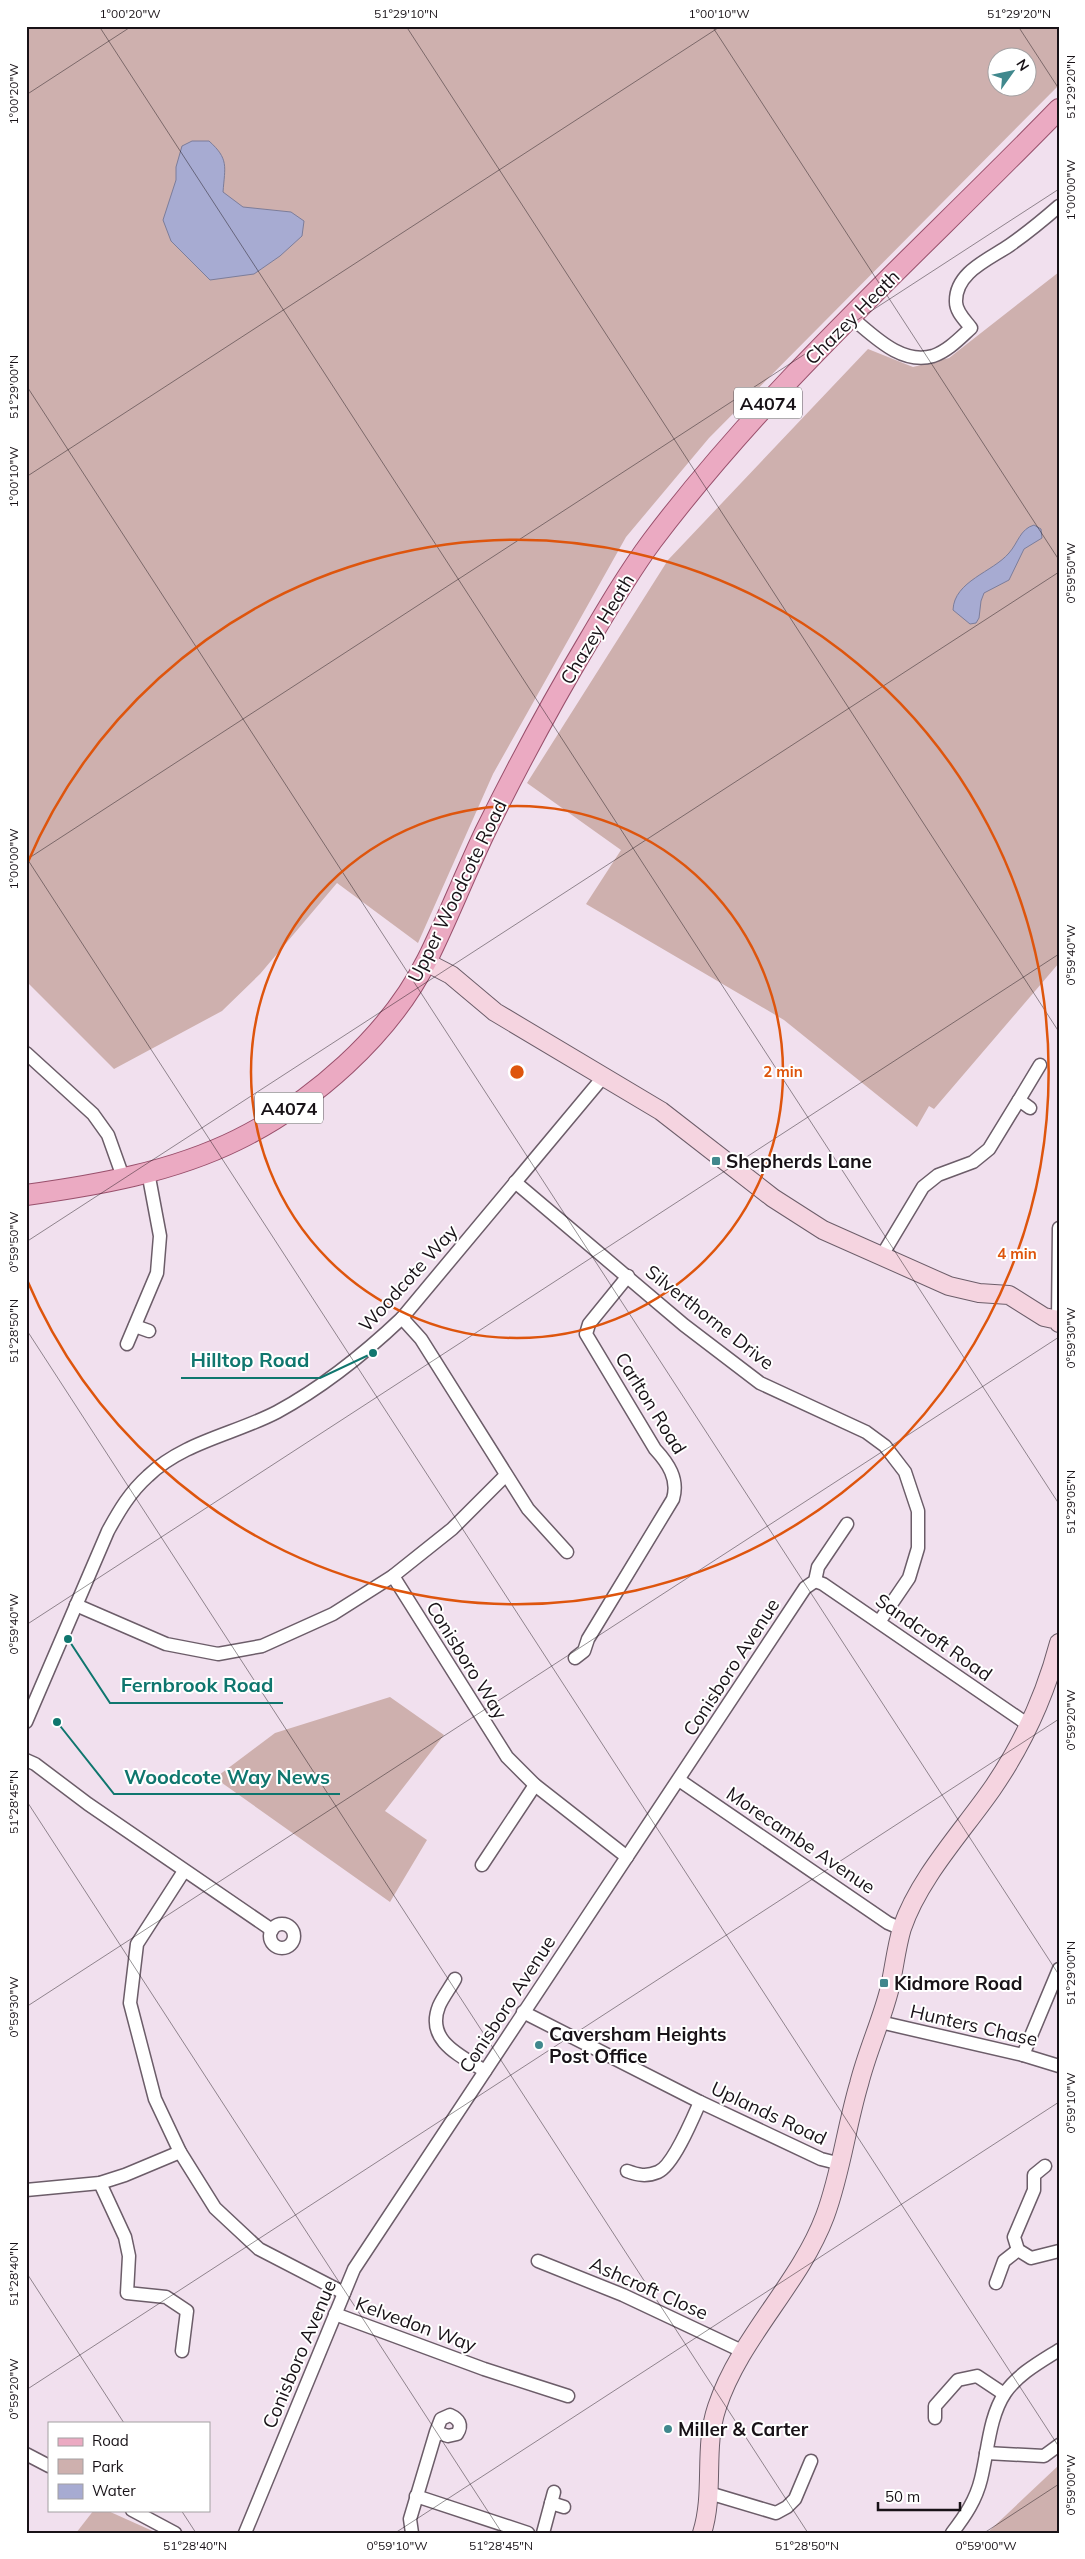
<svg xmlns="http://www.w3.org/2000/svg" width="1085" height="2559" font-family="Mulish,sans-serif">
<rect width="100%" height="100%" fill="#f1e0ee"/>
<g fill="#ceb0ae" fill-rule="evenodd">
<path d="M26,26H1059V85L709,438L626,537L493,774L418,943L337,883L260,974L222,1011L114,1069L26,981ZM998,58H1028V88H998Z"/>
<polygon points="1059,272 1059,963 934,1109 929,1106 917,1127 784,1020 586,904 621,850 527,783 668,560 868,349 913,367 949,358"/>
<polygon points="390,1697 444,1735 385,1811 427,1840 390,1902 215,1778 275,1733"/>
<polygon points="1059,2465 1059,2533 987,2533"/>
<polygon points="94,2510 106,2510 157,2533 76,2533"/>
</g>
<g fill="#a7abd2" stroke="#7c7d9a">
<path d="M192,141H209C229,159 225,166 223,192L243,207L291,212L304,221L302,236L280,256L254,274L210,280L171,241L163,220L176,180V167L182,146Z"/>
<path d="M1034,525L1041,529L1042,538L1024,549L1009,580L984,593L981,601L979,618L976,623L970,624L953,610C954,581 993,572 1009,553C1018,543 1020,529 1034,525Z"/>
</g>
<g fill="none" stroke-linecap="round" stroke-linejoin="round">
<defs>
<g id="street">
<path d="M852,318C874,336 901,365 933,356C948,351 960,338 971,328C965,320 956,312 956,302C955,272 990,259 1010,245C1027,233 1043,220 1059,206"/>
<polyline points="26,1053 93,1114 108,1135 123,1177"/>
<polyline points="1019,1100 1040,1065"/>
<polyline points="515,1182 684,1325 760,1383 866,1432 885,1446 905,1472 918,1511 918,1548 909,1578 879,1622"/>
<polyline points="881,1257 923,1187 938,1175 973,1162 989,1149 1019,1100 1030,1108"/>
<polyline points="402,1318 421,1339 528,1509 567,1552"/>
<polyline points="1058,1320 1059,1228"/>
<polyline points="135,1326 149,1331"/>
<polyline points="127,1344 157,1273 160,1236 148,1172"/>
<polyline points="393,1576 507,1757 535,1785 627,1857"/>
<polyline points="815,1581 823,1584 1030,1726"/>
<polyline points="76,1605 166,1644 218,1654 262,1646 333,1614 393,1576 452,1529 506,1475"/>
<path d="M575,1658L584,1651L588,1639L673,1499C679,1479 668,1463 655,1449L586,1334L589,1324L628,1276"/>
<path d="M26,1722L108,1531C119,1511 130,1492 148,1476C183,1442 235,1434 277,1412C323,1387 364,1354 402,1318L604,1076"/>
<polyline points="26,1760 35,1764 88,1804 272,1930"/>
<polyline points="679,1780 888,1923 902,1929"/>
<polyline points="482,1865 535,1785"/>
<polyline points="184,1871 137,1944 130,2003 155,2099 180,2152 215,2208 259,2249 344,2293"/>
<circle cx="282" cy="1936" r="12"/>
<path d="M455,1979C450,1988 443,1997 439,2006C425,2041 461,2056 485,2071"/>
<polyline points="523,2012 700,2102 821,2159 841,2164"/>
<polyline points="880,2022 1023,2055 1059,2066"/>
<polyline points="1023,2055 1059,1969"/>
<polyline points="1045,2166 1034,2175 1034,2190 1014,2237 1018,2250 1031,2258 1059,2251"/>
<path d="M627,2171C638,2175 646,2177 658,2172C673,2166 693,2118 700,2102"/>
<polyline points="100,2183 125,2237 129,2256 127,2293 166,2297 187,2311 182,2351"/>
<polyline points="26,2190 100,2183 125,2175 180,2152"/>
<polyline points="538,2261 623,2295 744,2352"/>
<polyline points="996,2283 1004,2261 1018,2250"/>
<polyline points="335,2314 484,2369 568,2396"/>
<polyline points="935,2418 935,2406 958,2380 977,2376 1004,2394"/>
<polyline points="986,2453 1044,2456 1059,2445"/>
<polyline points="26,2454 49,2466"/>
<polyline points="709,2493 776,2513 787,2507 795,2499 811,2461"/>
<polyline points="416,2496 528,2533"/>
<polyline points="551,2503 564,2507"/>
<polyline points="132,2510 175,2533"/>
<polyline points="245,2533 354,2269 805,1588 815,1581 818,1567 847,1524"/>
<path d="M412,2533L410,2519L436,2432L441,2419L450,2415C459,2419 463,2425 457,2434L448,2436L436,2432"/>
<polyline points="543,2533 554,2492"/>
<path d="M952,2533C965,2516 976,2500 981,2479C988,2451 989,2417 1005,2393C1018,2374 1040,2362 1059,2350"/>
</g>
<g id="secondary">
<polyline points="426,962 451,975 495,1012 661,1111 773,1198 823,1230 949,1286 979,1293 1009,1295 1044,1317 1058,1320 1059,1323"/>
<path d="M702,2533C715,2492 703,2448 717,2407C740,2337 799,2285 825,2216C841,2173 846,2128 859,2084C867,2052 881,2022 889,1991C894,1970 896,1948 902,1928C919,1878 962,1832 992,1789C1023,1744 1045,1696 1059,1643"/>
</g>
<path id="primary" d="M26,1195C98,1185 172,1172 237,1140C312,1103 389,1036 427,960C448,918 465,874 485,832C517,767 552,702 589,640C609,606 629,572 652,541C771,383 921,251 1059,109"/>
</defs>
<use href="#street" stroke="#6c5d69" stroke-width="15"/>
<use href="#secondary" stroke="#6c5d69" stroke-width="20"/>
<use href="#primary" stroke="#99506c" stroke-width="22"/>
<use href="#street" stroke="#fff" stroke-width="12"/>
<use href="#secondary" stroke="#f5d4e0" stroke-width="18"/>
<use href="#primary" stroke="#ebaac2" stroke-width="20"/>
</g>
<path fill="none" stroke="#181217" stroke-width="1" stroke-opacity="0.45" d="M99,26L1059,1504M406,26L1059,1032M712,26L1059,560M1018,26L1059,89M26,95L132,26M26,385L1059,1975M26,477L721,26M26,857L1059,2447M26,860L1059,189M26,1242L1059,572M26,1329L808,2533M26,1625L1059,954M26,1800L502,2533M26,2007L1059,1337M26,2272L124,2423M26,2390L1059,1719M181,2510L196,2533M395,2533L1059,2102M984,2533L1059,2484"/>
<g fill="none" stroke="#de550d" stroke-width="2.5">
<circle cx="517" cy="1072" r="266"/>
<path d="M27 864A532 532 0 1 1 27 1280"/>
</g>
<g fill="#40888d" stroke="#fff" stroke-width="2">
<rect x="711" y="1156" width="10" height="10" rx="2.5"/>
<rect x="879" y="1978" width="10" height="10" rx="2.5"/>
<circle cx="539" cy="2045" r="5"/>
<circle cx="668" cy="2429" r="5"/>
</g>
<g text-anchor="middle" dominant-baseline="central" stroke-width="4" stroke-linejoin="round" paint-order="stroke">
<g fill="#fff" stroke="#5d595d" stroke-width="1">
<rect x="734" y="387.5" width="68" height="31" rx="4"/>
<rect x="255" y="1092.5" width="68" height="31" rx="4"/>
</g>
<g font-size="18" font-weight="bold" fill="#181217">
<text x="768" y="403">A4074</text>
<text x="289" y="1108">A4074</text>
</g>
<g font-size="19" fill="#181217" stroke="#fff">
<text transform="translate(852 317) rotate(-45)">Chazey Heath</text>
<text transform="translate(597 629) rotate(-59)">Chazey Heath</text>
<text transform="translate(457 891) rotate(-64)">Upper Woodcote Road</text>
<text transform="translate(408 1278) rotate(-48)">Woodcote Way</text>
<text transform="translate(710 1317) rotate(38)">Silverthorne Drive</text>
<text transform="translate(651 1403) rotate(58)">Carlton Road</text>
<text transform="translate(934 1637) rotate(35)">Sandcroft Road</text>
<text transform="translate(467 1660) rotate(58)">Conisboro Way</text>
<text transform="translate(731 1667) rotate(-57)">Conisboro Avenue</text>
<text transform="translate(801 1840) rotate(34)">Morecambe Avenue</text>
<text transform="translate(507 2004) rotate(-57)">Conisboro Avenue</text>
<text transform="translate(974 2025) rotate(13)">Hunters Chase</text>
<text transform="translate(769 2113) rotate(25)">Uplands Road</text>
<text transform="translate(649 2288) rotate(24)">Ashcroft Close</text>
<text transform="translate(416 2324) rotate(20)">Kelvedon Way</text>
<text transform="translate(299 2354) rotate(-67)">Conisboro Avenue</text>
</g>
<g font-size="19" font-weight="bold" fill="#181217" stroke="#fff" text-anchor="start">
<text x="726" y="1161">Shepherds Lane</text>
<text x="894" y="1983">Kidmore Road</text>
<text x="549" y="2034">Caversham Heights<tspan x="549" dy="22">Post Office</tspan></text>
<text x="678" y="2429">Miller &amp; Carter</text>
</g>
</g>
<circle cx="517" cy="1072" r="8" fill="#de550d" stroke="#fff" stroke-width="2.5"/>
<g font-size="15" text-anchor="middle" font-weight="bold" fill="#de550d" stroke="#fff" stroke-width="4" stroke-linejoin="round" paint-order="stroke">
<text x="783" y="1077">2 min</text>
<text x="1017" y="1259">4 min</text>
</g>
<path fill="none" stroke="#0f766e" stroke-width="2" d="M373 1353L320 1378H181M68 1639L110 1703H283M57 1722L114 1794H340"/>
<g fill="#0f766e" stroke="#fff" stroke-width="2">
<circle cx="373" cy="1353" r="5"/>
<circle cx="68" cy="1639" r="5"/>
<circle cx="57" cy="1722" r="5"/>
</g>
<g font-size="20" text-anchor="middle" font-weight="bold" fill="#0f766e" stroke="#fff" stroke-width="4" stroke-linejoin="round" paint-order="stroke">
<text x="250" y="1367">Hilltop Road</text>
<text x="197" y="1692">Fernbrook Road</text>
<text x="227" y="1784">Woodcote Way News</text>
</g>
<rect width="1085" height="2559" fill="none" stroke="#ffffff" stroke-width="55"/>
<rect x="48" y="2422" width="162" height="90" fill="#ffffff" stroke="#a3a0a2"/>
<rect x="58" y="2438" width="25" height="8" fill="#ebaac2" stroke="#a3a0a2"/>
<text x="92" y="2446" font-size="15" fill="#181217">Road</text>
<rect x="58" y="2459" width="25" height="15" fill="#ceb0ae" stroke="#a3a0a2"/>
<text x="92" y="2472" font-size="15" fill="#181217">Park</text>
<rect x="58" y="2484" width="25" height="15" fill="#a7abd2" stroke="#a3a0a2"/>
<text x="92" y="2496" font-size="15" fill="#181217">Water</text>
<g transform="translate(1012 72) rotate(57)"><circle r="24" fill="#ffffff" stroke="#a3a0a2"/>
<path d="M0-4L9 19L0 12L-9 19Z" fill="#40888d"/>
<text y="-8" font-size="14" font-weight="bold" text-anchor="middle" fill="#181217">N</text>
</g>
<path d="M878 2502v8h82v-8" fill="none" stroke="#181217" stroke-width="2.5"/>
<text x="885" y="2502" font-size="15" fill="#181217" stroke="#ffffff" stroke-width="4" paint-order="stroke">50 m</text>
<rect x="28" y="28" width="1030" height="2504" fill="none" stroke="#181217" stroke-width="2"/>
<g font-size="12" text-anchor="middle" fill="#181217">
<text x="130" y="18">1°00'20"W</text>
<text x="406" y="18">51°29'10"N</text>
<text x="719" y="18">1°00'10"W</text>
<text x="1019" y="18">51°29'20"N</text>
<text transform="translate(1071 87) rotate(-90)" y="4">51°29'20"N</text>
<text transform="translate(14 94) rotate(-90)" y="4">1°00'20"W</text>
<text transform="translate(1071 190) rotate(-90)" y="4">1°00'00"W</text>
<text transform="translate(14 387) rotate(-90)" y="4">51°29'00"N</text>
<text transform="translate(14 477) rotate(-90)" y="4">1°00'10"W</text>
<text transform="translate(1071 573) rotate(-90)" y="4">0°59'50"W</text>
<text transform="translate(14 859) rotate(-90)" y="4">1°00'00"W</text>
<text transform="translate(1071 955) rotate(-90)" y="4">0°59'40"W</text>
<text transform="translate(14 1242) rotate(-90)" y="4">0°59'50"W</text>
<text transform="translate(14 1331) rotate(-90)" y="4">51°28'50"N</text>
<text transform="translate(1071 1338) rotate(-90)" y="4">0°59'30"W</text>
<text transform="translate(1071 1502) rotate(-90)" y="4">51°29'05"N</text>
<text transform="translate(14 1624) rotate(-90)" y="4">0°59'40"W</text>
<text transform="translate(1071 1720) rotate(-90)" y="4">0°59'20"W</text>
<text transform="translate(14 1802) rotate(-90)" y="4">51°28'45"N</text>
<text transform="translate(1071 1973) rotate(-90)" y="4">51°29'00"N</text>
<text transform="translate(14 2007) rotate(-90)" y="4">0°59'30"W</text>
<text transform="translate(1071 2103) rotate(-90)" y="4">0°59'10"W</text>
<text transform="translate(14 2274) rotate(-90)" y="4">51°28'40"N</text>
<text transform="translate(14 2389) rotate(-90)" y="4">0°59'20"W</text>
<text transform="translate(1071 2485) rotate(-90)" y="4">0°59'00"W</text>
<text x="195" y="2550">51°28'40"N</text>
<text x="397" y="2550">0°59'10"W</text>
<text x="501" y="2550">51°28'45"N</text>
<text x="807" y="2550">51°28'50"N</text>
<text x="986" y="2550">0°59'00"W</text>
</g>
</svg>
